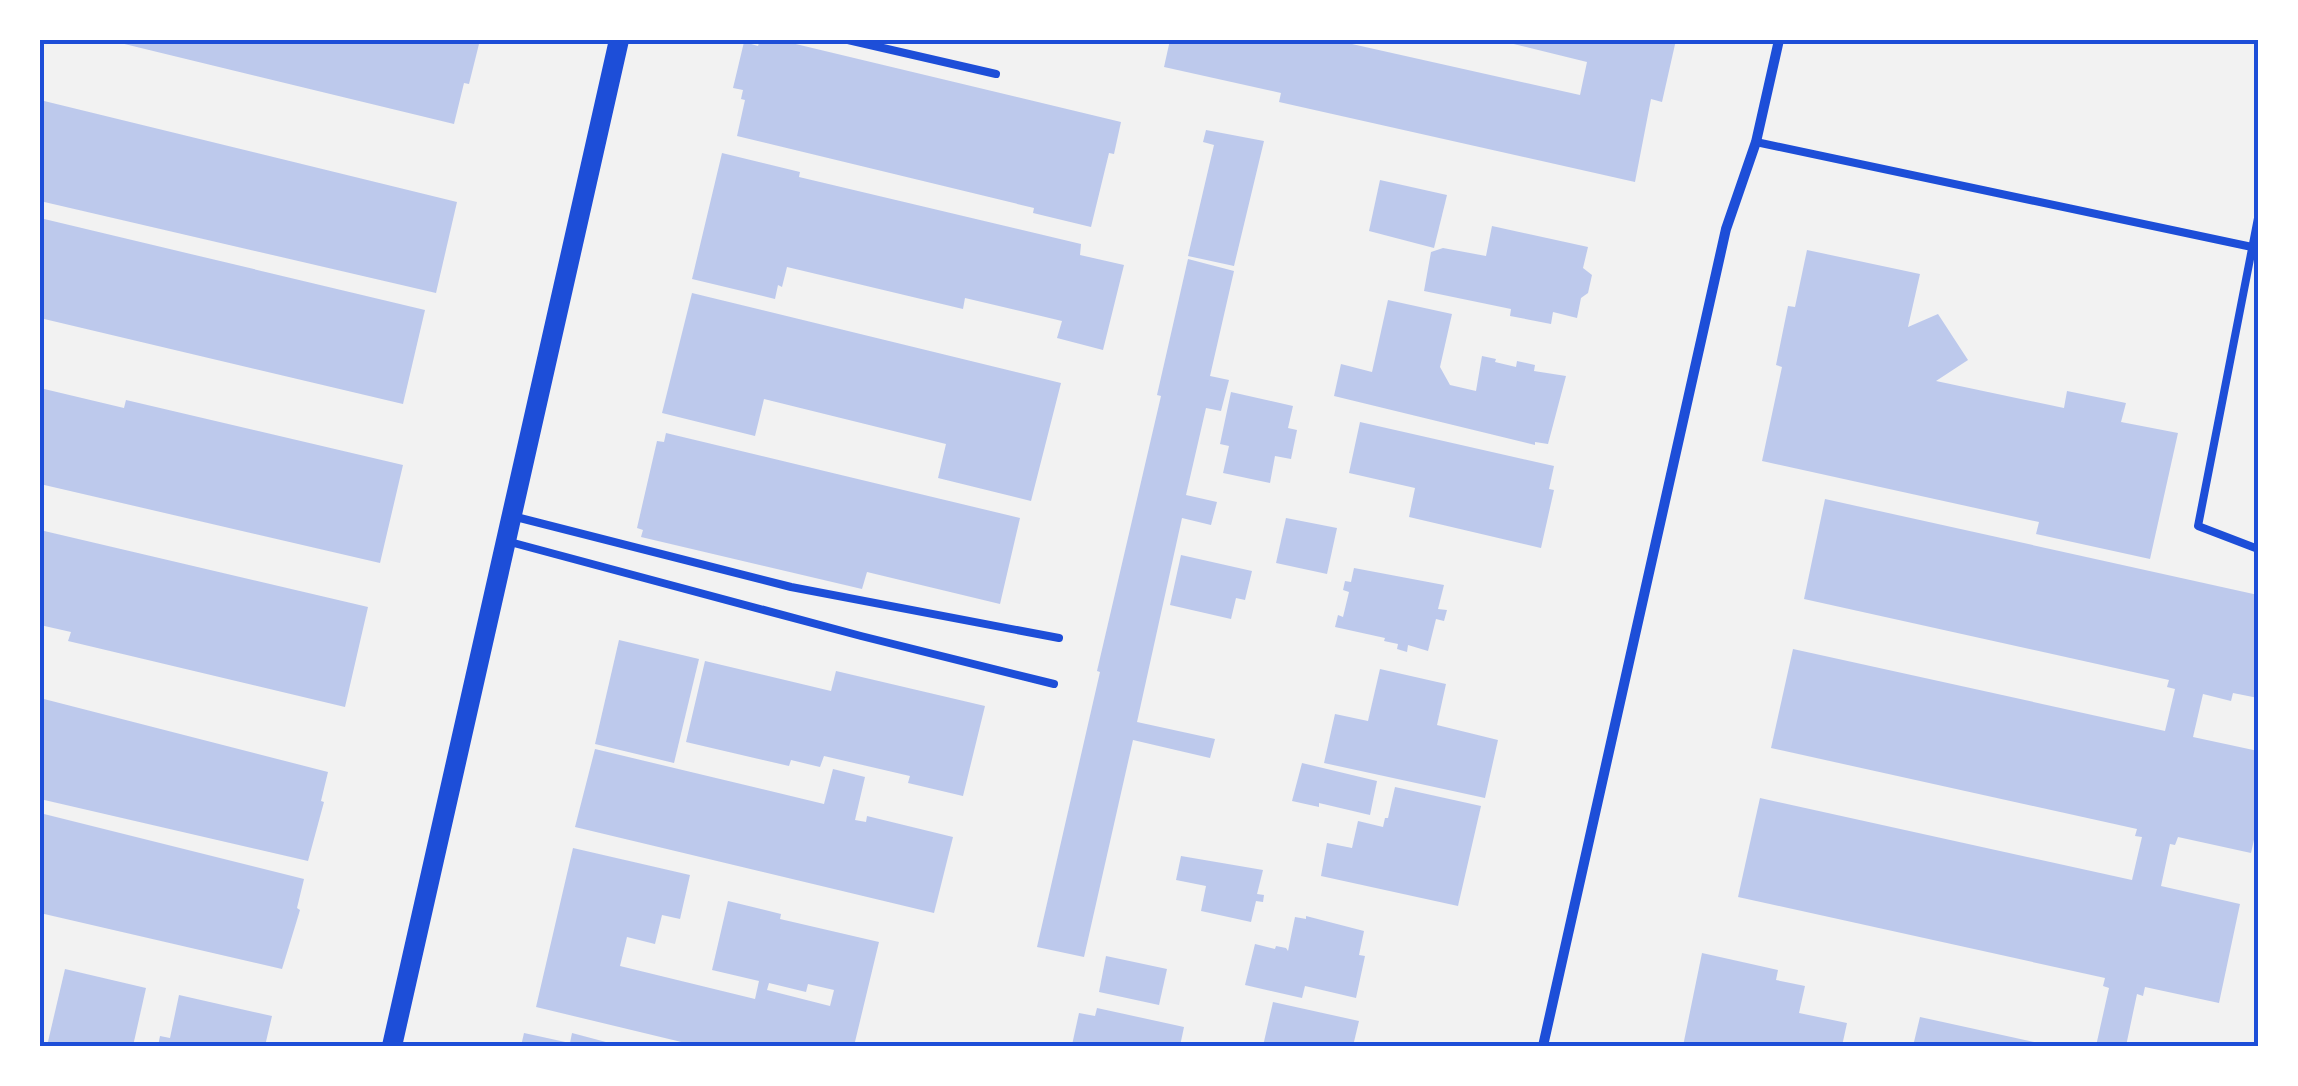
<svg xmlns="http://www.w3.org/2000/svg" width="2298" height="1086" font-family="'Exo 2',sans-serif">
<rect width="100%" height="100%" fill="#f2f2f2"/>
<g fill="#bdc9ec" fill-rule="evenodd">
<polygon points="108,40 480,40 469,84 464,83 454,124"/>
<polygon points="760,40 779,40 1121,122 1114,154 1109,153 1091,227 1033,213 1034,208 737,136 745,100 741,99 743,90 733,88 744,42 758,46"/>
<polygon points="1170,40 1334,40 1580,95 1587,62 1497,40 1676,40 1662,102 1651,99 1635,182 1279,102 1281,93 1164,67"/>
<polygon points="40,100 457,202 436,293 40,201"/>
<polygon points="1206,130 1264,141 1234,266 1188,256 1214,145 1203,142"/>
<polygon points="722,153 800,172 799,177 1081,244 1080,255 1124,265 1103,350 1057,338 1062,321 965,298 963,309 787,267 782,287 778,285 775,299 692,279"/>
<polygon points="1380,180 1447,195 1434,248 1369,231"/>
<polygon points="40,218 425,310 403,404 40,318"/>
<polygon points="1492,226 1588,247 1583,268 1592,275 1588,293 1581,298 1577,318 1553,312 1551,324 1510,316 1511,309 1424,291 1431,252 1443,248 1486,256"/>
<polygon points="1807,250 1920,274 1908,327 1938,314 1968,360 1936,381 2064,408 2067,391 2126,403 2121,422 2178,433 2150,559 2036,534 2039,522 1762,461 1782,367 1776,365 1788,306 1795,307"/>
<polygon points="1188,259 1234,271 1210,376 1229,380 1221,411 1206,408 1186,495 1217,502 1211,525 1182,518 1137,722 1215,739 1210,758 1133,740 1084,957 1037,947 1100,672 1097,671 1161,396 1157,395"/>
<polygon points="692,293 1061,383 1031,501 938,478 946,444 764,399 755,436 662,413"/>
<polygon points="1388,300 1452,314 1440,367 1450,385 1476,391 1482,356 1496,359 1495,362 1516,367 1517,361 1535,365 1534,371 1566,376 1548,444 1535,442 1535,445 1334,396 1341,364 1372,372"/>
<polygon points="40,388 124,408 126,400 403,465 380,563 40,484"/>
<polygon points="1231,392 1293,406 1288,428 1297,430 1291,459 1275,456 1270,483 1223,473 1229,446 1220,444"/>
<polygon points="1360,422 1554,466 1549,489 1554,490 1541,548 1409,517 1415,488 1349,473"/>
<polygon points="666,433 1020,518 1000,604 867,572 862,589 641,537 643,530 637,528 657,441 664,442"/>
<polygon points="1825,499 2258,595 2258,698 2233,693 2231,701 2203,694 2193,737 2258,751 2258,822 2251,853 2178,837 2175,845 2170,844 2161,886 2240,904 2219,1003 2145,987 2143,996 2137,994 2126,1046 2096,1046 2109,988 2103,986 2105,978 1738,897 1760,798 2132,880 2142,837 2135,836 2137,829 1771,748 1793,649 2165,731 2175,689 2167,687 2169,680 1804,599"/>
<polygon points="1286,518 1337,528 1327,574 1276,563"/>
<polygon points="40,530 368,607 345,707 68,641 71,632 40,625"/>
<polygon points="1181,555 1252,571 1245,600 1236,598 1231,619 1170,605"/>
<polygon points="1354,568 1444,585 1438,609 1447,610 1444,621 1436,619 1428,651 1408,645 1407,652 1397,649 1398,644 1384,641 1385,638 1335,627 1338,615 1343,617 1349,592 1343,590 1345,581 1351,582"/>
<polygon points="619,640 699,659 674,763 595,744"/>
<polygon points="705,661 831,691 836,671 985,706 963,796 908,783 910,776 824,756 820,767 791,760 789,766 686,742"/>
<polygon points="1380,669 1446,684 1437,725 1498,740 1485,798 1324,763 1335,714 1368,721"/>
<polygon points="40,698 328,772 321,801 324,802 308,861 40,799"/>
<polygon points="595,749 824,804 833,769 865,777 855,820 866,822 867,816 953,837 934,913 575,827"/>
<polygon points="1302,763 1377,781 1370,815 1319,803 1319,807 1292,801"/>
<polygon points="1395,787 1481,806 1458,906 1321,876 1327,843 1352,848 1358,821 1383,827 1385,818 1388,818"/>
<polygon points="40,813 304,879 297,908 300,910 282,969 40,913"/>
<path d="M573,848L690,875L680,919L662,915L655,944L627,937L620,966L755,999L759,981L712,970L728,901L781,914L780,919L879,942L854,1046H698L536,1007ZM769,983L806,992L808,984L834,990L830,1006L767,990Z"/>
<polygon points="1181,856 1263,870 1257,894 1264,895 1263,902 1256,901 1251,922 1201,911 1206,886 1176,880"/>
<polygon points="1306,916 1364,931 1359,955 1365,956 1356,998 1305,986 1302,998 1245,985 1255,944 1275,949 1276,946 1286,948 1288,951 1295,917 1306,919"/>
<polygon points="1702,953 1778,970 1776,980 1805,986 1799,1013 1847,1023 1842,1046 1683,1046"/>
<polygon points="1106,956 1167,969 1159,1005 1099,992"/>
<polygon points="65,969 146,988 133,1046 47,1046"/>
<polygon points="179,995 272,1016 265,1046 158,1046 160,1036 170,1038"/>
<polygon points="1273,1002 1359,1021 1353,1046 1263,1046"/>
<polygon points="1097,1008 1184,1027 1180,1046 1072,1045 1079,1013 1095,1016"/>
<polygon points="1920,1017 2043,1044 2043,1046 1913,1046"/>
<polygon points="524,1033 570,1043 572,1033 621,1046 521,1046"/>
</g>
<g fill="none" stroke-linecap="round" stroke-linejoin="round">
<g stroke="#1d4ed8" stroke-width="8">
<polyline points="848,40 996,74"/>
<polyline points="1756,142 2252,247"/>
<polyline points="2258,218 2198,526 2258,549"/>
<polyline points="516,517 791,587 1059,638"/>
<polyline points="510,542 861,636 1054,684"/>
</g>
<polyline stroke="#1d4ed8" stroke-width="10" points="1543,1046 1726,229 1756,142 1779,40"/>
<polyline stroke="#1d4ed8" stroke-width="20" points="392,1046 619,40"/>
</g>
<rect width="2298" height="1086" fill="none" stroke="#ffffff" stroke-width="85"/>
<rect x="42" y="42" width="2214" height="1002" fill="none" stroke="#1d4ed8" stroke-width="4"/>
</svg>
